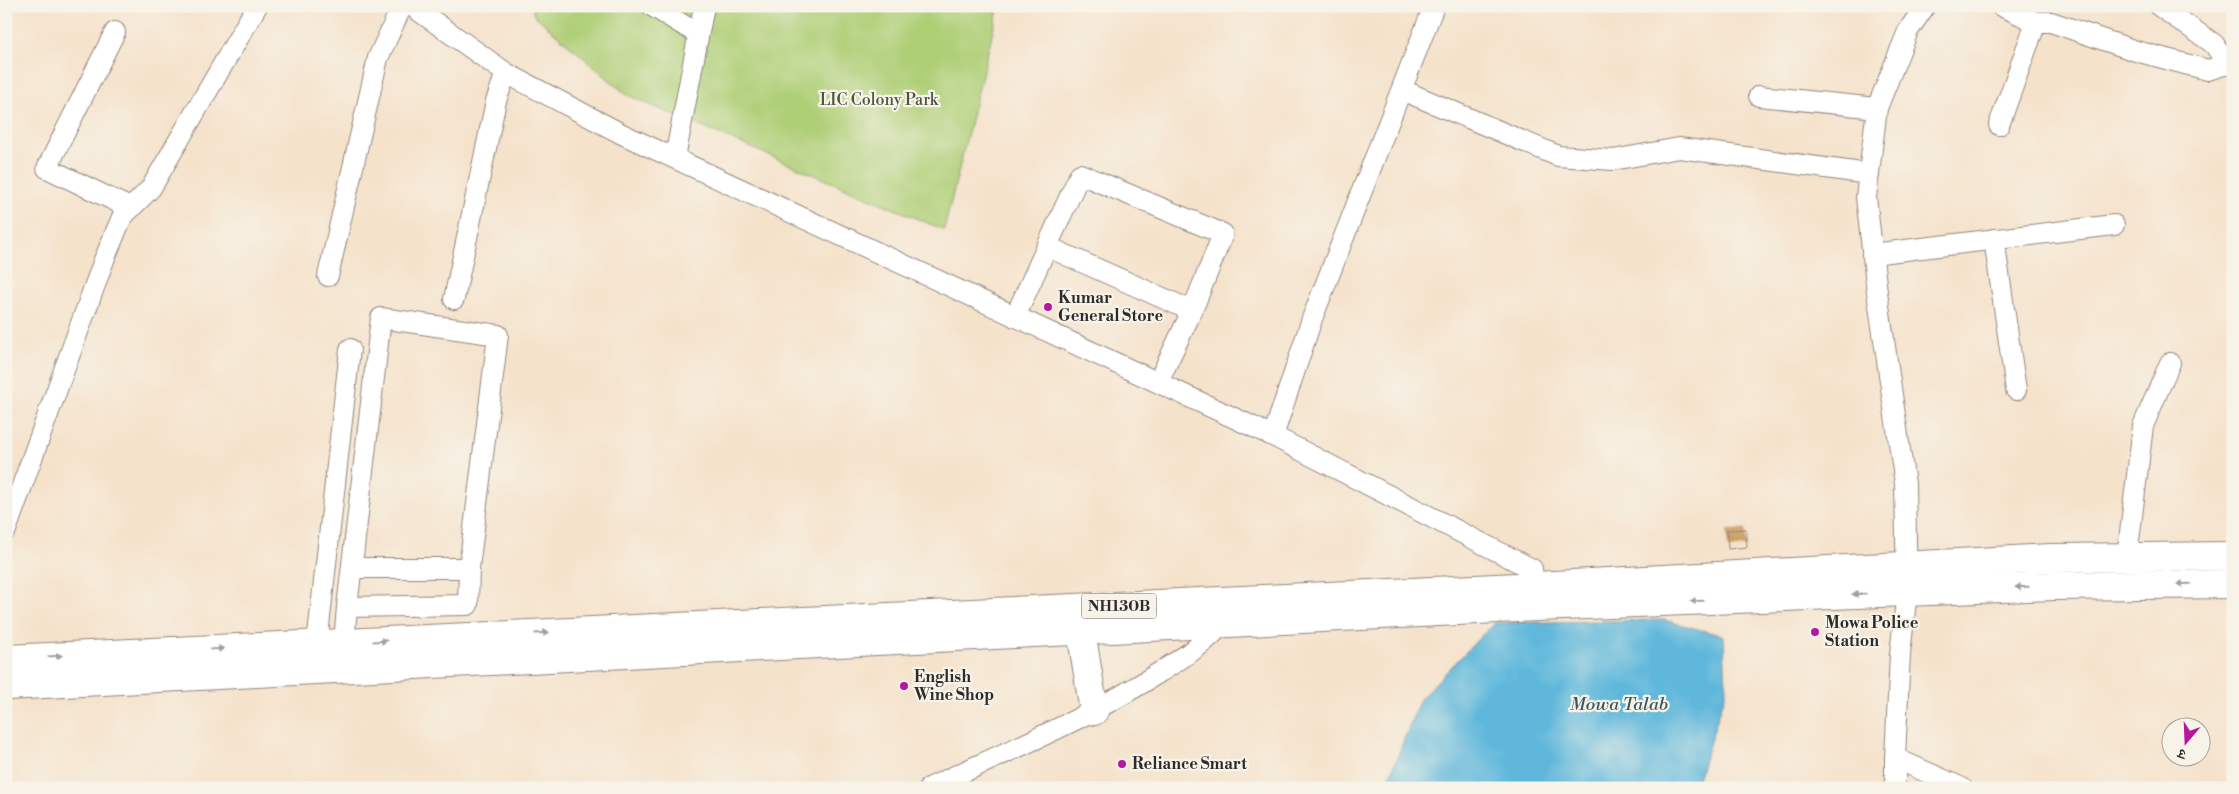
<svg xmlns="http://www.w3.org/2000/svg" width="2239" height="794" font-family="'Libre Bodoni','Noto Serif Devanagari',serif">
<rect width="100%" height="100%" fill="#f7f3e8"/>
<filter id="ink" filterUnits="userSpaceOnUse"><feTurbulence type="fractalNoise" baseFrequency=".02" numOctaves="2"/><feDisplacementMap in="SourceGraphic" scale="10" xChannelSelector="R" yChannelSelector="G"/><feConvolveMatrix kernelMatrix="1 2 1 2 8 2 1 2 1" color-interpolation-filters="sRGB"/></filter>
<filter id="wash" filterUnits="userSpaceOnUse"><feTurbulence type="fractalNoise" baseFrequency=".0096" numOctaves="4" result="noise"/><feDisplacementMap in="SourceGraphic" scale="20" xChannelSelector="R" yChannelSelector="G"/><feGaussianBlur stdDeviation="1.12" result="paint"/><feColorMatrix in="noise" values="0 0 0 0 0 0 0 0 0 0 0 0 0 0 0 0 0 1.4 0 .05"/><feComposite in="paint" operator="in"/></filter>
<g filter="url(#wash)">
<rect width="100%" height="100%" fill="#f5e2cb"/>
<polygon fill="#afcf77" stroke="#6d7d51" points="533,6 999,6 944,230 627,95 533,14"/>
<polygon fill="#5eb7db" stroke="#447183" points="1664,620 1724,636 1726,692 1695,788 1385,788 1420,699 1494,623"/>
<g id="blocks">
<polygon fill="#c99c60" points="1746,529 1747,547 1728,549 1727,530"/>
</g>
</g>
<g filter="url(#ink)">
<use href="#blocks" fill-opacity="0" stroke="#90867b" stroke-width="1"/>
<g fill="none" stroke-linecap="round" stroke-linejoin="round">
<defs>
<g id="minor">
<polyline points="412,6 506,73 622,134 1273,436 1532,569 1536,600"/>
<polyline points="652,6 698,34"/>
<polyline points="2001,6 2036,22 2051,22 2136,51 2208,70 2227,64 2233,66"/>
<polyline points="2159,6 2214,44 2227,64"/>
<polyline points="115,32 47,168 130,208"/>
<polyline points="1402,90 1558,156 1613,160 1679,148 1869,174"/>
<polyline points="1759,96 1877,108"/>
<polyline points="1999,125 2036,22"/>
<polyline points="675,158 704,6"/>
<polyline points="1994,239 2016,390"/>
<polyline points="1048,247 1192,311"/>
<polyline points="1872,254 2114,225"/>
<polyline points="328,276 378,58 402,6"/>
<polyline points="454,299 496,101 506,73"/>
<polyline points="1015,317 1080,174 1223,234 1192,311 1158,382"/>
<polyline points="1273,436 1312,319 1434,6"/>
<polyline points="6,530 104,260 122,217 151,188 257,6"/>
<polyline points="2127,557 2143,426 2170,363"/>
<polyline points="347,607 468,605 469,568"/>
<polyline points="344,643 347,607 381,318 498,335 469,568 352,568"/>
<polyline points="317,644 350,349"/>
<polyline points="1895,758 1962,788"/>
<path d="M929,788C1007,751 1088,719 1160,672C1184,657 1205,644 1223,623"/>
<polyline points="1895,788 1895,758 1900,654 1907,592 1905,484 1877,292 1866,197 1877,108 1908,31 1925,6"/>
</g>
<g id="highway">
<polyline points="1081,631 1094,711"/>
<polyline points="6,659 1535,586 2051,558 2233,556"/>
<polyline points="6,686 1537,607 2053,586 2233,584"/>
</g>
</defs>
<use href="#minor" stroke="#90867b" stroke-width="22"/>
<use href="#highway" stroke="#90867b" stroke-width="30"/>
<use href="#minor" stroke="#fff" stroke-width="20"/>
<use href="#highway" stroke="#fff" stroke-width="28"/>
</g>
<defs><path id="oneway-solid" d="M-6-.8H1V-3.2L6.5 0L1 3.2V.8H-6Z" transform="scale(1.25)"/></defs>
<g fill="#a0a0a0">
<use href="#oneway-solid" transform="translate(2184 584) rotate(179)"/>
<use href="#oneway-solid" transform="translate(2022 587) rotate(178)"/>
<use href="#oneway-solid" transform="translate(1859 594) rotate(178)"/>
<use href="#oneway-solid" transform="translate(1697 601) rotate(178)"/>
<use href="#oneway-solid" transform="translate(542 633) rotate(-3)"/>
<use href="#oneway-solid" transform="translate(380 641) rotate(-3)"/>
<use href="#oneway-solid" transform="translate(217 649) rotate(-3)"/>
<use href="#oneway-solid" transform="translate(55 656) rotate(-3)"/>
</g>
</g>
<g fill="#b5179e" stroke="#f7f3e8" stroke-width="2">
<circle cx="1048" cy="307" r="5"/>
<circle cx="1815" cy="632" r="5"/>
<circle cx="904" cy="686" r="5"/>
<circle cx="1122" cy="764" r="5"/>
</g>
<g text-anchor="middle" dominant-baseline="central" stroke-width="4.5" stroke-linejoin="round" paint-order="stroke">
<rect fill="#f7f3e8" stroke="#686764" stroke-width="1" x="1081.5" y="593.5" width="75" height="25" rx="4"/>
<g font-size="15" font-weight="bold" fill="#2b2b2b">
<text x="1119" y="606">NH130B</text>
</g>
<g font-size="16" fill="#4c543e" stroke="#f7f3e8">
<text x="879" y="100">LIC Colony Park</text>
</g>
<g font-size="16" font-weight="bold" fill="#2b2b2b" stroke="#f7f3e8" text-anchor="start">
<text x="1058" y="298">Kumar<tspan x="1058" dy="18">General Store</tspan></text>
<text x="1825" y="623">Mowa Police<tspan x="1825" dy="18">Station</tspan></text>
<text x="914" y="677">English<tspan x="914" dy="18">Wine Shop</tspan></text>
<text x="1132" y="764">Reliance Smart</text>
</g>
<g font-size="18" font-style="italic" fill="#3a5560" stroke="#f7f3e8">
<text x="1619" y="704">Mowa Talab</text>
</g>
</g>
<rect width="2239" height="794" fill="none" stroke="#f7f3e8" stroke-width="25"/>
<g transform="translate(2186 742) rotate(199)"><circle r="24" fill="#f7f3e8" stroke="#a5a39c"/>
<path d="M0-4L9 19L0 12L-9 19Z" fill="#b5179e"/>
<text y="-8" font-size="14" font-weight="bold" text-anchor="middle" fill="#2b2b2b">उ</text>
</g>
</svg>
